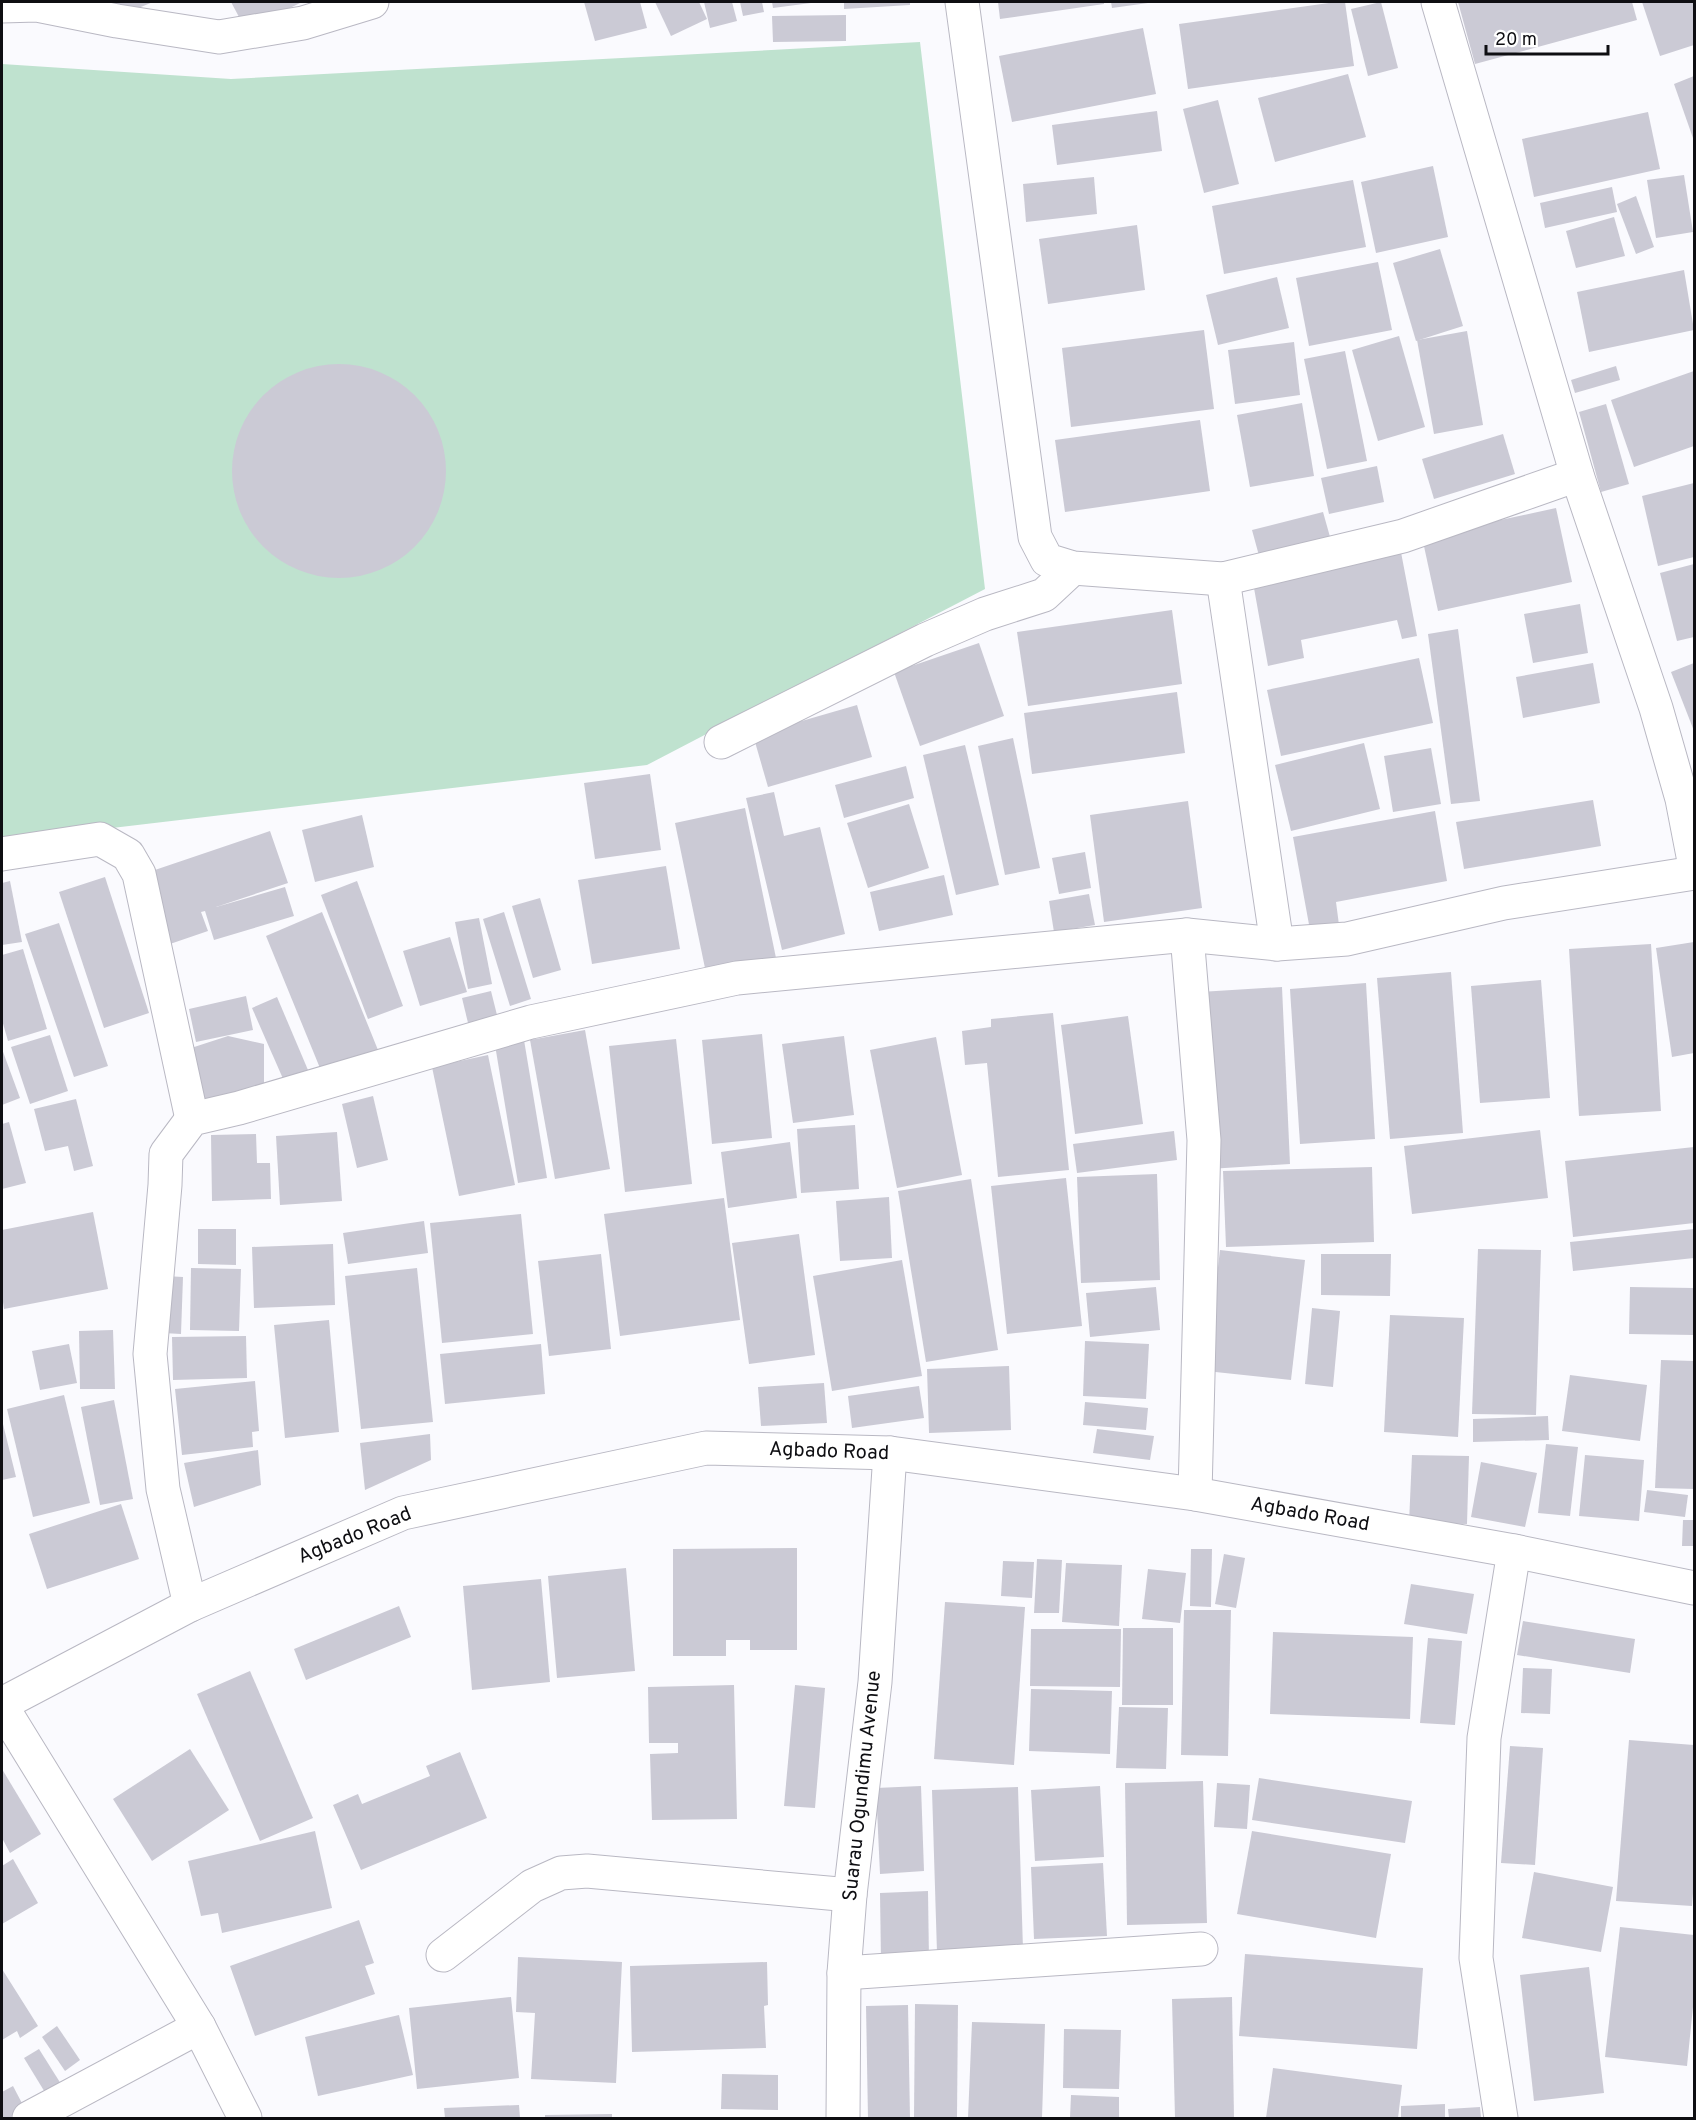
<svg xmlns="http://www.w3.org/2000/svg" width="1696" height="2120" font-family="Overpass,sans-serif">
<rect width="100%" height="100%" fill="#fafafe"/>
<polygon fill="#bfe2cf" points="920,42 985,589 647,765 2,841 2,64 231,79"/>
<g fill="#cbcad5">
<polygon points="107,2 153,2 114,18"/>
<polygon points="231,2 302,2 246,30"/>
<polygon points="584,2 640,2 647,28 595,41"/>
<polygon points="655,2 699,2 707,19 671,36"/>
<polygon points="704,2 732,2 737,21 710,28"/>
<polygon points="740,2 762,2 764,12 743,16"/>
<polygon points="772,2 810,2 811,3 773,8"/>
<polygon points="844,2 910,2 910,5 844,9"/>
<polygon points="998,2 1104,2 1104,4 1000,19"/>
<polygon points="1111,2 1147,2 1148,3 1112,8"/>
<polygon points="1336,2 1345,2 1354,66 1188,89 1179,24"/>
<polygon points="1381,2 1398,68 1368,76 1351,9"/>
<polygon points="1458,2 1632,2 1637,20 1475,64"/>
<polygon points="1642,2 1694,2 1694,45 1660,56"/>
<polygon points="846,15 846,41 773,42 772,16"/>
<polygon points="1143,28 1156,94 1012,122 999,56"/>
<polygon points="1348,74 1366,137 1275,162 1258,98"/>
<polygon points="1694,76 1694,141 1674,84"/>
<polygon points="1218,100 1239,184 1204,193 1183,109"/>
<polygon points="1157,111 1162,151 1057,165 1052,125"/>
<polygon points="1648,112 1660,169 1534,197 1522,139"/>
<polygon points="1433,166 1448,237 1376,253 1361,182"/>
<polygon points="1684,175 1693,232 1656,238 1647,180"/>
<polygon points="1094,177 1097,214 1026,222 1023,184"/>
<polygon points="1353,180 1366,247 1224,274 1212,206"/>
<polygon points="1612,187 1617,212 1545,228 1540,203"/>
<polygon points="1636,196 1654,247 1636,254 1617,204"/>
<polygon points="1614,217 1625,256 1576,268 1566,231"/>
<polygon points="1137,225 1145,290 1048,304 1039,239"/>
<polygon points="1440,249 1463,326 1416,341 1393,263"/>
<polygon points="1378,262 1392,330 1309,346 1296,278"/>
<polygon points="1684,270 1694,330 1589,352 1577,292"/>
<polygon points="1277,277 1289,328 1218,345 1206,295"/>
<polygon points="1204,330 1214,409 1071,427 1062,348"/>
<polygon points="1467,331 1483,425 1434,434 1417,340"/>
<polygon points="1399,336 1425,427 1378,441 1352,350"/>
<polygon points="1294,342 1300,395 1235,404 1228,350"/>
<polygon points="1345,351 1367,461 1327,469 1304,359"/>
<circle cx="339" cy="471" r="107"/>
<polygon points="1616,366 1620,380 1575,393 1571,380"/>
<polygon points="1694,371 1694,446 1634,467 1611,400"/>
<polygon points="1302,403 1314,476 1250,487 1237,415"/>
<polygon points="1606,404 1629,484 1601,492 1579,412"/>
<polygon points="1200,420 1210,491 1065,512 1055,440"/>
<polygon points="1503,434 1515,474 1434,499 1422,459"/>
<polygon points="1377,466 1384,502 1329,514 1321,478"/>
<polygon points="1694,483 1694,557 1658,566 1642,496"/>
<polygon points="1556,508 1572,582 1438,611 1422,537"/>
<polygon points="1323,512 1332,544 1261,563 1252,530"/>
<polygon points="1400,547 1417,636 1402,639 1397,620 1301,640 1304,658 1268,666 1252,577"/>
<polygon points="1694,564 1694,637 1677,641 1660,573"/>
<polygon points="1580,604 1588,653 1533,663 1524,614"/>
<polygon points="1172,610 1182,684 1028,706 1017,632"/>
<polygon points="1458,629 1480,801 1451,804 1428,634"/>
<polygon points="979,643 1004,716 920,746 894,672"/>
<polygon points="1419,658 1433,723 1281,756 1267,690"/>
<polygon points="1593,663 1600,703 1523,718 1516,677"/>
<polygon points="1694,663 1694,731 1671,672"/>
<polygon points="1177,692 1185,753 1032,774 1024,713"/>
<polygon points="857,705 872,757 768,787 753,735"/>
<polygon points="1013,738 1040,868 1005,875 978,746"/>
<polygon points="1364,743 1380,809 1291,831 1275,765"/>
<polygon points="965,745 999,885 956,895 923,755"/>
<polygon points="1431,748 1441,804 1393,812 1384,756"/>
<polygon points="906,766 914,798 844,818 835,785"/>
<polygon points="650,774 661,850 595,859 584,783"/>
<polygon points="774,792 784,836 820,827 845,934 782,950 746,798"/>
<polygon points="1593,800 1601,846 1464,869 1456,822"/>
<polygon points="1188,801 1202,908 1104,922 1090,815"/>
<polygon points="909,804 929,868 868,888 847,823"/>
<polygon points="745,808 776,958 706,973 675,823"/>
<polygon points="1435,811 1447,881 1336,902 1339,925 1310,930 1293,837"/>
<polygon points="362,815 374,867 315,882 302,830"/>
<polygon points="270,831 288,883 216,907 285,887 294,916 214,940 205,911 201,912 208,931 170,944 146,873"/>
<polygon points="1085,852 1091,888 1059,894 1052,858"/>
<polygon points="666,866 680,949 592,964 578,880"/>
<polygon points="944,875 953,915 879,931 870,892"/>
<polygon points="105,877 149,1013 104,1028 59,892"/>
<polygon points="10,881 22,942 2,945 2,883"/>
<polygon points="357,881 403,1006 368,1019 321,895"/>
<polygon points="1089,894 1095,925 1054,932 1049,901"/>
<polygon points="540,898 561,970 533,978 512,906"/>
<polygon points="322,912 378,1050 322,1073 266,936"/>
<polygon points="504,912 531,999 510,1006 483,919"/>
<polygon points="479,918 492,984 468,989 455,922"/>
<polygon points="59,923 108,1066 74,1077 25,934"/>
<polygon points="450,937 467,992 420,1006 403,951"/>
<polygon points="1694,942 1694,1053 1672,1057 1656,948"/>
<polygon points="1651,944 1661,1111 1579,1116 1569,949"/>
<polygon points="23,949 47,1029 8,1041 2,1020 2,955"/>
<polygon points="1451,972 1463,1133 1390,1139 1377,978"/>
<polygon points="1541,980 1550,1098 1480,1103 1471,986"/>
<polygon points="1366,983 1375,1139 1300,1144 1290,989"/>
<polygon points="1282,987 1290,1164 1209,1169 1200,992"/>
<polygon points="491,991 498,1019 469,1027 462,998"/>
<polygon points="246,996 253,1030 196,1042 189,1009"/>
<polygon points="277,997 308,1070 284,1081 252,1008"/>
<polygon points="1053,1013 1069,1170 998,1177 987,1063 965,1065 962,1031 991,1027 991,1019"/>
<polygon points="1128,1016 1143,1124 1075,1134 1061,1025"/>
<polygon points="585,1030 610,1169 555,1179 530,1040"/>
<polygon points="762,1034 772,1138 712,1144 702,1040"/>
<polygon points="50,1035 68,1091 30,1104 11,1047"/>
<polygon points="228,1036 264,1044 264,1095 194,1103 188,1049"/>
<polygon points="844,1036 854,1115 793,1123 782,1044"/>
<polygon points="936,1037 962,1175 897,1188 870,1050"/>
<polygon points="676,1039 692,1184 625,1192 609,1046"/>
<polygon points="524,1040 547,1178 518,1183 495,1045"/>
<polygon points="2,1049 20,1098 2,1105"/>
<polygon points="488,1055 515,1185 459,1196 432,1067"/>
<polygon points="373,1096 388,1160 357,1168 342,1104"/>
<polygon points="76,1099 93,1166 74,1171 68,1146 45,1151 34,1109"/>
<polygon points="9,1122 26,1183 2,1189 2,1124"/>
<polygon points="855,1125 859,1189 801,1193 797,1129"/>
<polygon points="1540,1130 1548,1198 1412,1214 1404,1146"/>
<polygon points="1174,1131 1177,1160 1077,1173 1073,1144"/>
<polygon points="337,1132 342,1201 280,1205 276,1136"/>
<polygon points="256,1134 257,1163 270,1163 271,1199 212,1201 211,1135"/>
<polygon points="790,1142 797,1198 728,1208 721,1152"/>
<polygon points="1694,1147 1694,1223 1573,1237 1565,1161"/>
<polygon points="1372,1167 1374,1242 1226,1247 1223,1171"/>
<polygon points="1157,1174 1160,1280 1081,1283 1077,1177"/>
<polygon points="1066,1178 1082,1326 1007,1334 991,1186"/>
<polygon points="971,1179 998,1350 926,1362 898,1191"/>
<polygon points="889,1197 892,1258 840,1261 836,1201"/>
<polygon points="724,1198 740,1320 620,1336 604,1214"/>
<polygon points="93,1212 108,1289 4,1309 2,1295 2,1230"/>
<polygon points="521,1214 533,1334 442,1343 430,1223"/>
<polygon points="424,1221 428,1253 348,1264 343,1233"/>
<polygon points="198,1229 236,1229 236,1265 198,1264"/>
<polygon points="1694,1229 1694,1258 1573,1271 1570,1242"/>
<polygon points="799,1234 815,1355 749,1364 732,1243"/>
<polygon points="333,1244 335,1305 254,1308 252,1247"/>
<polygon points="1478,1249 1541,1250 1536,1415 1472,1414"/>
<polygon points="1220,1250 1305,1260 1291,1380 1206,1371"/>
<polygon points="601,1254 611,1349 549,1356 538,1261"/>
<polygon points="1321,1254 1391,1254 1390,1296 1321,1295"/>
<polygon points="902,1260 922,1376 832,1391 813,1276"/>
<polygon points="191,1268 241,1269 239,1331 190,1330"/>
<polygon points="417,1268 433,1422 361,1429 345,1276"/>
<polygon points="165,1276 183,1277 181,1334 163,1333"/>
<polygon points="1156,1287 1160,1330 1090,1337 1086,1293"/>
<polygon points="1630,1287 1694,1288 1694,1335 1629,1334"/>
<polygon points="1312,1308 1340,1311 1333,1387 1305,1384"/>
<polygon points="1390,1315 1464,1318 1458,1437 1384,1432"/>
<polygon points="329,1320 339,1432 285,1438 274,1325"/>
<polygon points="113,1330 115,1389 80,1389 79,1331"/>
<polygon points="246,1336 247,1378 173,1380 172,1337"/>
<polygon points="1085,1341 1149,1344 1146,1399 1083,1396"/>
<polygon points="69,1344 77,1383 40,1390 32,1351"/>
<polygon points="541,1344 545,1394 445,1404 440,1354"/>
<polygon points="1661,1360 1694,1361 1694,1489 1655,1488"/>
<polygon points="1009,1366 1011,1430 929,1433 927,1369"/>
<polygon points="1570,1375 1647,1385 1640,1441 1562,1431"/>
<polygon points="255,1381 259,1431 252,1432 253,1447 182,1455 175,1389"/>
<polygon points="824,1383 827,1423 761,1426 758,1387"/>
<polygon points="919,1386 924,1418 852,1428 848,1396"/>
<polygon points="64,1395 90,1503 33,1517 7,1409"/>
<polygon points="114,1400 133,1499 100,1505 81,1407"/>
<polygon points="1085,1402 1148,1408 1146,1430 1083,1425"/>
<polygon points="1548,1416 1549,1440 1473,1442 1473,1419"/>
<polygon points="2,1420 16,1477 2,1480"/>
<polygon points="1097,1429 1154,1436 1150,1460 1093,1453"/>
<polygon points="430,1434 431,1460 365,1490 360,1443"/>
<polygon points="1546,1444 1578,1447 1570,1516 1538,1513"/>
<polygon points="258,1450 261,1485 194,1507 184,1463"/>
<polygon points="1412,1455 1469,1456 1467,1524 1409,1523"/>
<polygon points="1585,1455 1644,1460 1639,1521 1579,1516"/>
<polygon points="1481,1462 1537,1473 1525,1527 1471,1517"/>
<polygon points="1647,1490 1688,1495 1685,1517 1644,1512"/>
<polygon points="121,1504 139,1559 47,1589 29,1534"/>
<polygon points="1683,1520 1694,1520 1694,1546 1682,1546"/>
<polygon points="797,1548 797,1650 750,1650 750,1640 726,1640 726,1656 673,1656 673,1549"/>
<polygon points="1191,1549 1212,1549 1211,1607 1190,1606"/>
<polygon points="1224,1554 1245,1558 1236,1608 1215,1604"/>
<polygon points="1037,1559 1062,1560 1059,1613 1034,1613"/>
<polygon points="1003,1561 1034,1562 1032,1598 1001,1596"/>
<polygon points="1066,1563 1122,1565 1119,1626 1062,1622"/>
<polygon points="626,1568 635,1671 557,1678 548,1576"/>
<polygon points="1148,1569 1186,1573 1180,1623 1142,1619"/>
<polygon points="541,1579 550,1682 472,1690 463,1586"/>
<polygon points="1411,1584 1474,1594 1467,1634 1404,1624"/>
<polygon points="945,1602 1025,1607 1014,1765 934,1759"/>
<polygon points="399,1606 411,1637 306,1680 294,1649"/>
<polygon points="1184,1610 1231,1610 1228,1756 1181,1755"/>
<polygon points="1523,1621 1635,1639 1630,1673 1517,1655"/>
<polygon points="1123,1628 1173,1628 1173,1705 1122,1705"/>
<polygon points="1031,1629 1121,1629 1120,1687 1030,1686"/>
<polygon points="1273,1632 1413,1637 1410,1719 1270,1714"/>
<polygon points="1428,1638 1462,1641 1455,1725 1420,1723"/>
<polygon points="1523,1668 1552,1669 1550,1714 1521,1713"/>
<polygon points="250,1671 313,1818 260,1841 197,1694"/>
<polygon points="734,1685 737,1819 652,1820 650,1754 678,1753 678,1743 649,1743 648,1687"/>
<polygon points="795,1685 825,1688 815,1808 784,1806"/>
<polygon points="1031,1689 1112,1691 1110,1754 1029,1751"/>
<polygon points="1119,1707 1168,1708 1166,1769 1116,1768"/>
<polygon points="1629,1740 1694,1745 1694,1881 1692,1906 1616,1901"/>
<polygon points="1510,1746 1543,1748 1535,1865 1501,1863"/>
<polygon points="190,1749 229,1810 152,1861 113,1799"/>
<polygon points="460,1752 487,1818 361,1870 333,1805 358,1794 362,1804 430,1776 426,1766"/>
<polygon points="2,1769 41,1834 10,1853 2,1838"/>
<polygon points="1259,1778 1412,1801 1405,1843 1252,1820"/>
<polygon points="1203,1781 1207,1923 1127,1925 1125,1783"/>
<polygon points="1217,1783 1250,1785 1247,1829 1214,1827"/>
<polygon points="921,1786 924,1871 880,1874 876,1788"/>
<polygon points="1100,1786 1104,1857 1035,1861 1031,1790"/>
<polygon points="1018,1787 1023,1950 937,1953 932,1790"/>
<polygon points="315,1831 332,1908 222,1933 218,1913 201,1916 188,1861"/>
<polygon points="1252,1831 1391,1854 1376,1938 1237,1914"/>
<polygon points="13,1859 38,1903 2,1924 2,1866"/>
<polygon points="1103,1863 1107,1936 1034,1939 1031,1867"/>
<polygon points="1534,1872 1613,1887 1601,1952 1522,1938"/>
<polygon points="928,1891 929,1961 881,1961 880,1893"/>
<polygon points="359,1920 374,1963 365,1966 375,1994 255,2036 230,1966"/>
<polygon points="1620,1927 1694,1935 1694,1997 1687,2066 1605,2057"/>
<polygon points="1245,1954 1423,1968 1417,2049 1239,2036"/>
<polygon points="518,1957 622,1962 616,2083 531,2079 535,2013 516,2012"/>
<polygon points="767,1962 768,2005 764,2006 766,2048 632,2052 630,1966"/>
<polygon points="1589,1967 1604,2093 1534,2101 1520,1975"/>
<polygon points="2,1969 38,2026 20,2038 17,2031 2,2040"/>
<polygon points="511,1997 519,2078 417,2089 409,2008"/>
<polygon points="1232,1997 1234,2118 1175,2118 1172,1999"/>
<polygon points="915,2004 958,2005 957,2118 914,2118"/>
<polygon points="908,2005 910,2118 868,2118 866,2006"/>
<polygon points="399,2015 413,2075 318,2096 305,2037"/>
<polygon points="972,2022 1045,2024 1042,2118 968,2118"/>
<polygon points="57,2026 80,2060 65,2071 42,2037"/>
<polygon points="1064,2029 1121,2030 1119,2089 1063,2088"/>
<polygon points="39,2049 61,2084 46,2094 24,2058"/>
<polygon points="1273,2068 1402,2085 1398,2118 1266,2118"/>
<polygon points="722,2074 778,2075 778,2110 721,2109"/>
<polygon points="13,2086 25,2109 9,2118 2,2118 2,2092"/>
<polygon points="1071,2095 1119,2097 1119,2118 1070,2118"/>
<polygon points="1445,2104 1445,2118 1401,2118 1401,2106"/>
<polygon points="519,2105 520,2118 445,2118 444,2108"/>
<polygon points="1480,2107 1481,2118 1449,2118 1448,2109"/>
<polygon points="612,2114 612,2118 545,2118 545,2115"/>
</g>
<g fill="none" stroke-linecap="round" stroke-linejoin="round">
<defs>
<g id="minor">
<polyline points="962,2 1035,537 1047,560 1073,568 1223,579 1403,536 1577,475"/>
<polyline points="1438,2 1577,475 1656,708 1682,799 1694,861"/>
<polyline points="2,6 37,5 117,21 219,37 303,23 372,2"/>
<polyline points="1223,579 1277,944"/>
<polyline points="721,742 925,640 985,614 1044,595 1073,568"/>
<polyline points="2,854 100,839 128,855 139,874 192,1119"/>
<polyline points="1187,935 1204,1140 1195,1494"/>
<polyline points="190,1605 163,1489 150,1354 165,1185 166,1154 192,1119 239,1108 531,1022 737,978 1187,935 1277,944 1347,939 1504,903 1694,873"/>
<polyline points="2,1707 199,2027 245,2118"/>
<polyline points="443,1955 532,1886 561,1873 587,1871 850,1895"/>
<polyline points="844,1973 1201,1949"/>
<polyline points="29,2118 199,2027"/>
<polyline points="843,2118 844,1973 850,1895 875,1682 890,1453"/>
<polyline points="1501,2118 1476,1958 1484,1738 1514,1551"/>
</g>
<polyline id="secondary" points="2,1704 190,1605 403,1513 706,1448 890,1453 1195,1494 1514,1551 1694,1588"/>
</defs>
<use href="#minor" stroke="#b9b8c3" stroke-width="35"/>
<use href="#secondary" stroke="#b9b8c3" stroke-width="35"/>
<use href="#minor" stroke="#fff" stroke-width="33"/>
<use href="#secondary" stroke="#fff" stroke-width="33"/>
</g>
<g text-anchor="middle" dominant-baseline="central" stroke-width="5" stroke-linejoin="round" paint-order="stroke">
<g font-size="20" fill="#0e0e12" stroke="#fff">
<text transform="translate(829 1452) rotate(2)">Agbado Road</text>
<text transform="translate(1310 1515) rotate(10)">Agbado Road</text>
<text transform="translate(355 1536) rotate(-22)">Agbado Road</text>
<text transform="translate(863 1786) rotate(-84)">Suarau Ogundimu Avenue</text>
</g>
</g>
<rect width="1696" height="2120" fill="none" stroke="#0e0e12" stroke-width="6"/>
<path d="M1486 45v9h122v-9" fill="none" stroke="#0e0e12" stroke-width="3"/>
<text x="1495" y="45" font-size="18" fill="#0e0e12" stroke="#ffffff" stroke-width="4.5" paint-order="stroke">20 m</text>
</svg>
